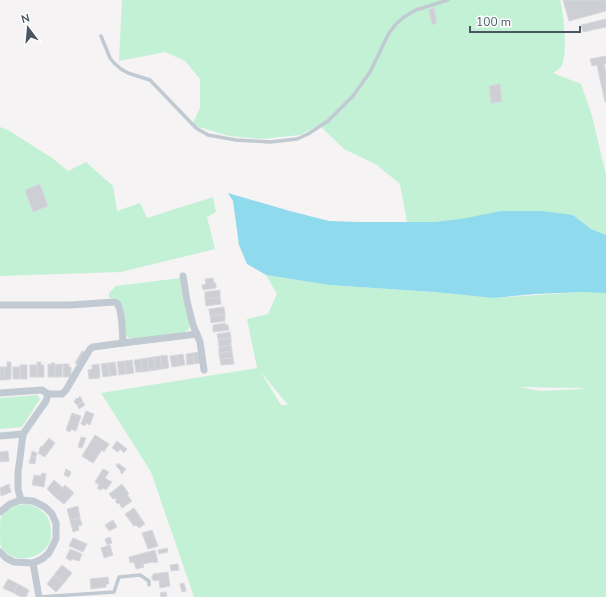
<svg xmlns="http://www.w3.org/2000/svg" width="606" height="597" font-family="'Nunito Sans',sans-serif">
<rect width="100%" height="100%" fill="#f5f3f3"/>
<g fill="#c3f1d5" fill-rule="evenodd">
<path d="M122,0H560C564,13 568,56 561,67C559,69 556,71 553,73L581,84L592,116L606,175V235L591,229L573,215L466,218L434,222H407L400,184L377,165L344,149L319,125L300,135L262,139L229,136L192,125L200,108V79L185,61L165,52L119,61Z"/>
<polygon points="0,127 8,130 52,158 68,171 86,162 113,186 117,211 140,203 147,218 213,197 216,212 207,217 215,249 121,272 0,276"/>
<path d="M266,275L329,285L434,292L493,298L583,292L606,291V597H194L151,472L101,393L257,368L247,319L268,314L277,294ZM260,371L288,405H281ZM518,387L582,388L583,389L541,391Z"/>
<path d="M180,278L183,301L190,324L189,329L184,332L134,339L129,338L126,335L123,306C119,301 115,298 109,298V293L116,286Z"/>
<polygon points="37,395 40,399 22,427 0,429 0,398"/>
<path d="M27,504C41,508 50,514 51,531C51,536 51,541 48,545C37,561 13,564 1,547C0,543 0,537 0,532C0,528 0,521 1,517C6,507 17,505 27,504Z"/>
</g>
<polygon fill="#90daee" points="228,193 290,211 329,221 359,222 434,222 466,218 501,211 542,211 573,215 591,229 606,235 606,293 583,292 535,294 493,298 434,292 329,285 266,275 247,264 239,245 233,201"/>
<g fill="#cdcfd5" stroke="#d7d9de">
<polygon points="563,0 606,0 606,11 569,21"/>
<polygon points="434,8 437,23 432,25 429,10"/>
<polygon points="606,19 606,27 583,32 581,25"/>
<polygon points="606,56 606,64 604,64 606,73 606,102 605,102 597,65 592,66 590,59"/>
<polygon points="500,84 502,102 491,103 489,86"/>
<polygon points="40,184 48,206 33,212 25,190"/>
<polygon points="213,278 214,283 216,283 216,288 203,290 202,285 206,284 205,279"/>
<polygon points="220,290 220,297 205,299 205,292"/>
<polygon points="220,297 221,304 206,306 205,299"/>
<polygon points="224,307 225,314 210,316 209,309"/>
<polygon points="225,314 225,321 211,323 210,316"/>
<polygon points="225,323 226,325 228,325 229,330 213,332 213,325"/>
<polygon points="230,332 231,338 218,340 217,334"/>
<polygon points="231,338 231,345 219,347 218,340"/>
<polygon points="231,345 232,351 219,353 219,347"/>
<polygon points="82,351 86,353 79,365 75,363"/>
<polygon points="232,351 233,358 220,359 219,353"/>
<polygon points="200,352 201,363 194,364 193,353"/>
<polygon points="193,353 194,364 187,365 186,354"/>
<polygon points="183,354 185,365 178,366 177,355"/>
<polygon points="167,355 169,368 162,369 160,356"/>
<polygon points="177,355 178,366 172,367 170,356"/>
<polygon points="160,356 162,369 156,370 154,357"/>
<polygon points="154,357 156,370 149,371 147,358"/>
<polygon points="147,358 149,371 142,372 141,359"/>
<polygon points="233,358 234,364 221,365 220,359"/>
<polygon points="141,359 142,372 136,372 134,360"/>
<polygon points="132,360 134,373 126,374 125,361"/>
<polygon points="125,361 126,374 119,375 117,362"/>
<polygon points="7,362 11,362 11,379 4,380 4,367 7,367"/>
<polygon points="37,362 41,362 41,365 44,365 44,377 37,377"/>
<polygon points="115,362 117,375 110,376 108,363"/>
<polygon points="51,363 55,363 55,377 48,377 48,364 51,365"/>
<polygon points="108,363 110,376 103,377 101,364"/>
<polygon points="62,364 62,377 55,377 55,365"/>
<polygon points="63,364 69,364 69,367 71,367 71,377 63,377"/>
<polygon points="99,364 100,378 89,379 88,370 92,369 92,365"/>
<rect x="20" y="365" width="7" height="14"/>
<rect x="30" y="365" width="7" height="12"/>
<rect x="0" y="367" width="4" height="13"/>
<rect x="13" y="367" width="7" height="12"/>
<polygon points="80,396 83,402 77,405 74,402 76,398 77,399"/>
<polygon points="83,402 85,405 79,409 77,405"/>
<polygon points="86,411 94,414 90,425 86,423 85,426 81,424"/>
<polygon points="72,413 81,416 76,431 71,429 70,432 66,430"/>
<polygon points="95,435 109,444 104,452 102,450 93,463 82,456"/>
<polygon points="81,437 86,438 82,448 78,447"/>
<polygon points="49,438 55,443 45,457 38,453 40,450 39,449 41,446 42,447"/>
<polygon points="117,441 127,449 124,453 120,449 118,452 112,448"/>
<polygon points="8,451 9,461 0,462 0,452"/>
<polygon points="32,451 37,453 36,457 31,456"/>
<polygon points="31,456 36,457 35,464 29,463"/>
<polygon points="118,463 126,469 122,474 120,472 121,471 116,466"/>
<polygon points="66,469 71,472 69,477 64,475"/>
<polygon points="103,469 109,472 105,478 112,482 106,490 103,488 101,490 97,488 99,485 95,482"/>
<polygon points="42,473 46,474 44,487 32,485 34,475 41,476"/>
<polygon points="54,480 63,488 55,497 47,489"/>
<polygon points="9,484 11,492 1,496 0,488"/>
<polygon points="122,484 129,494 127,495 132,501 122,508 119,503 118,504 115,501 117,500 115,498 113,499 109,494"/>
<polygon points="65,485 74,493 64,504 55,497"/>
<polygon points="78,506 80,518 70,520 67,509"/>
<polygon points="134,508 145,524 139,528 136,525 134,526 125,514"/>
<polygon points="80,518 82,525 78,526 79,530 73,532 70,520"/>
<polygon points="113,520 117,527 109,531 105,525"/>
<polygon points="152,530 158,546 148,549 142,533"/>
<polygon points="110,537 112,543 107,545 105,539"/>
<polygon points="73,538 87,544 83,552 69,546"/>
<polygon points="110,545 113,555 104,558 101,548"/>
<polygon points="167,548 168,552 159,554 158,550"/>
<polygon points="70,549 82,554 79,561 72,559 71,561 66,558"/>
<polygon points="155,550 158,562 154,563 153,562 143,564 144,567 136,569 134,562 130,563 129,557"/>
<polygon points="178,564 179,570 171,571 170,565"/>
<polygon points="62,565 72,573 64,583 54,575"/>
<polygon points="168,572 170,586 160,588 159,580 154,581 153,579 152,579 152,576 153,575 153,574"/>
<polygon points="54,575 64,583 56,592 47,584"/>
<polygon points="108,577 109,584 106,584 106,587 91,589 90,579"/>
<polygon points="8,579 18,584 14,593 3,588"/>
<polygon points="184,583 186,591 182,592 180,584"/>
<polygon points="18,584 29,590 26,597 21,597 14,593"/>
<polygon points="166,592 167,596 161,597 160,593"/>
</g>
<g fill="none" stroke-linecap="round" stroke-linejoin="round">
<g stroke="#c1cad2" stroke-width="3.5">
<polyline points="101,36 110,58 114,63 121,69 128,73 150,80 196,128 208,135 236,140 270,142 297,139 308,134 328,121 353,96 370,72 389,33 396,24 404,17 416,10 448,0"/>
<polyline points="39,597 114,592 119,577 140,575 149,581 149,585"/>
</g>
<g stroke="#c1cad2" stroke-width="7">
<polyline points="183,276 187,301 193,325 200,342 204,370"/>
<path d="M0,305H70L114,302L117,303C123,312 122,332 123,343L197,334"/>
<polyline points="0,393 42,390 48,394 46,401 23,434 0,436"/>
<polyline points="48,394 62,394 66,390 90,349 93,347 123,343"/>
<polyline points="21,500 18,489 18,472 20,458 23,434"/>
<polyline points="0,512 10,504 21,500 33,501 45,507 52,514 56,523 56,539 49,553 42,559 33,563 14,562 6,558 0,552"/>
<polyline points="33,563 39,597"/>
</g>
</g>
<g transform="translate(28 28) rotate(344)" stroke="#ffffff" stroke-width="3" paint-order="stroke">
<path d="M0-3L7 15L0 10L-7 15Z" fill="#4a5661"/>
<text y="-6" font-size="11" font-weight="bold" text-anchor="middle" fill="#4a5661">N</text>
</g>
<path d="M470 26v6h110v-6" fill="none" stroke="#4a5661" stroke-width="2"/>
<text x="476" y="26" font-size="12" fill="#4a5661" stroke="#ffffff" stroke-width="3" paint-order="stroke">100 m</text>
</svg>
